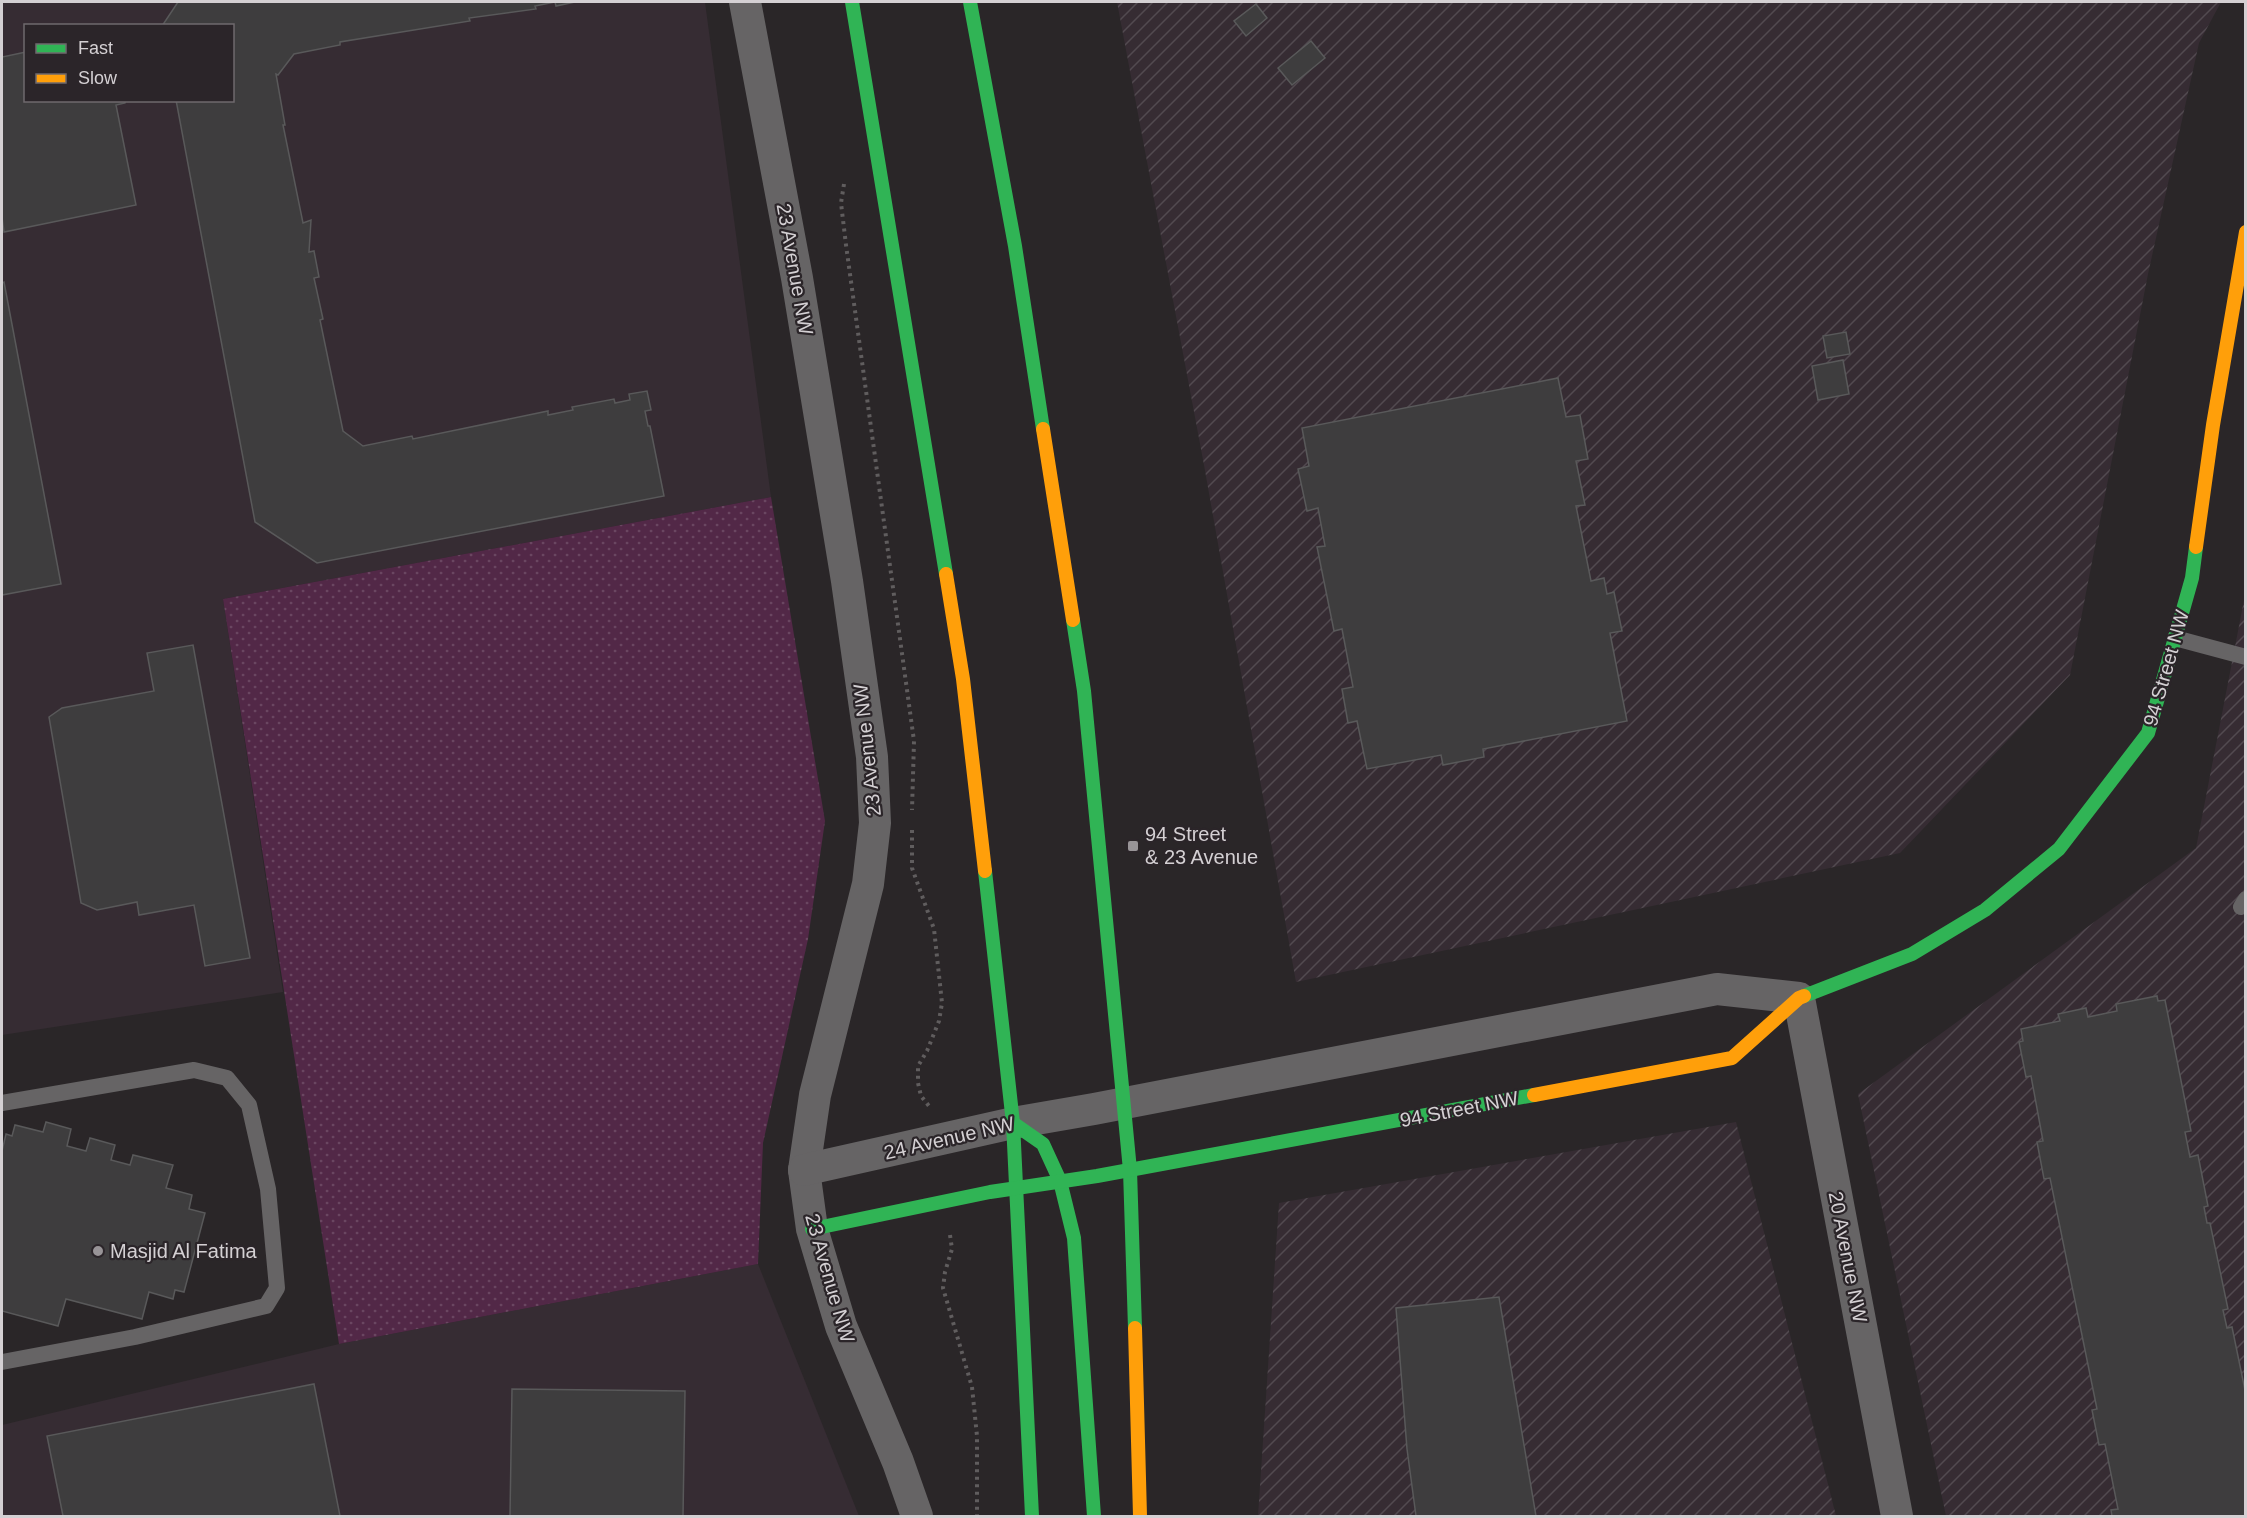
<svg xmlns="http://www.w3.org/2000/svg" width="2247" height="1518" font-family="Arial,sans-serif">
<defs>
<pattern id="industrial-furrows" width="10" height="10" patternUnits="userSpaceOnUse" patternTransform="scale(1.5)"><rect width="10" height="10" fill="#362c33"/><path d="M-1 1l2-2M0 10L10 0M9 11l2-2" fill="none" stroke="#524a50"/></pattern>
<pattern id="grass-dots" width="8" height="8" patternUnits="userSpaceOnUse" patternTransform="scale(1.5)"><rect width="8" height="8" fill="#522847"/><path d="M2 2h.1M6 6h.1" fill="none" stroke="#6a4661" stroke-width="1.8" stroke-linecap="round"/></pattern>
</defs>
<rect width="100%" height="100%" fill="#2a2628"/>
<g fill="#362c33" fill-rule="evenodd">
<path d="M2,2H705L771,497L223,599L283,992L2,1035ZM26,26H232V100H26Z"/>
<polygon points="758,1264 859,1516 2,1516 2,1425 339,1344"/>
</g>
<g fill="url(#industrial-furrows)">
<polygon points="1117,2 2221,2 2199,43 2148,274 2070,675 1900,853 1296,982 1204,465"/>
<polygon points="2245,595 2245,1516 1946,1516 1858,1094 2196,848"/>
<polygon points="1736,1122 1836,1516 1258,1516 1279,1203"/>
</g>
<polygon fill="url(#grass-dots)" points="771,497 825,821 808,939 763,1143 758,1264 339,1344 223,599"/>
<g fill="#3e3d3e" stroke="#59595a" stroke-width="1.5">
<polygon points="178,2 575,2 556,6 555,2 535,6 536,9 469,18 470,21 340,42 340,45 294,54 278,75 276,74 285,125 283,125 303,223 311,220 309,252 314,251 319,277 314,278 323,319 320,320 343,431 363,446 412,436 413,439 548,411 548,415 573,410 572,407 614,399 615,403 630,400 629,394 647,391 651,410 645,411 648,426 650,426 664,496 317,563 255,522 176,100 232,100 232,26 162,26"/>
<polygon points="1256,4 1267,18 1246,36 1234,21"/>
<polygon points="1311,41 1325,58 1292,85 1278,68"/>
<polygon points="26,52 26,100 125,100 125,103 116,105 136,205 4,232 2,217 2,57"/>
<polygon points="4,282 61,584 2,595 2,283"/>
<polygon points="1846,332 1850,354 1827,358 1823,336"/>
<polygon points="1843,360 1849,394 1818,400 1812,366"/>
<polygon points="1558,378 1566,417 1580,415 1588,459 1576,461 1585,505 1576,506 1591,581 1604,578 1607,594 1614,592 1622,631 1610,633 1627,721 1483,749 1484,757 1443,765 1441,755 1367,769 1357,721 1348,723 1342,689 1353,687 1342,629 1334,631 1317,547 1325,546 1318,508 1307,511 1298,469 1309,466 1302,428"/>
<polygon points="193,645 250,958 205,966 194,905 139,915 137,902 97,910 81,903 49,717 62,708 154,691 147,653"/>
<polygon points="2157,996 2158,1001 2165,1000 2191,1131 2185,1132 2190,1157 2198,1155 2208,1206 2204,1207 2207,1223 2210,1223 2228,1309 2223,1310 2227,1328 2232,1327 2246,1395 2246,1516 2112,1516 2111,1510 2118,1509 2105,1444 2099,1445 2092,1410 2097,1409 2050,1178 2044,1179 2037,1142 2043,1141 2031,1076 2026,1077 2019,1042 2023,1041 2021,1029 2060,1021 2058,1014 2086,1008 2088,1017 2117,1011 2116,1004"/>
<polygon points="46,1122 71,1129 67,1146 86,1151 90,1138 115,1145 111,1160 130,1165 133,1155 173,1165 166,1188 192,1195 189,1209 205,1213 184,1292 175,1290 173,1299 149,1292 142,1319 66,1299 58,1326 2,1311 2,1151 6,1134 12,1136 15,1125 43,1132"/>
<polygon points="1499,1297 1536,1516 1416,1516 1407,1449 1396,1308"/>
<polygon points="314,1384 340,1516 63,1516 47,1436"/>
<polygon points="512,1389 685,1391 683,1516 510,1516"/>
</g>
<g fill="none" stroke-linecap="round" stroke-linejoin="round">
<g stroke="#605d5e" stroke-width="4" stroke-dasharray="3 4.5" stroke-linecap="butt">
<polyline points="844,184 841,203 846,245 914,741 912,810"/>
<polyline points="912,830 912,868 934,929 942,1003 939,1021 927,1051 918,1066 918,1083 921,1096 929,1106"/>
<polyline points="950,1235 952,1249 945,1272 943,1288 972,1387 977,1436 977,1516"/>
</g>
<g stroke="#666465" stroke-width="16">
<polyline points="2175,638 2246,657"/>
<polyline points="2241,907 2246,899"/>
<polyline points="2,1103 194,1070 227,1078 249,1105 268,1189 277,1288 266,1306 135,1337 2,1362"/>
</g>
<g stroke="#666465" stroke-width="32">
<polyline points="745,2 797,278 847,581 872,757 875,823 868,884 815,1095 804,1170 812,1229 841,1326 898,1462 917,1516"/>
<polyline points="804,1170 1013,1123 1094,1109 1717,989 1799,998 1897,1516"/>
</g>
<g stroke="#30b455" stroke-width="14">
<polyline points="852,2 946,574"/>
<polyline points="970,2 1015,246 1043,429"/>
<polyline points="1073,620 1084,691 1130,1170 1135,1328"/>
<polyline points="985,871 1013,1123 1032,1516"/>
<polyline points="1804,996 1912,954 1985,910 2059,849 2148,733 2192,578 2196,547"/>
<polyline points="1013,1123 1043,1144 1060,1181 1074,1238 1094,1516"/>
<polyline points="812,1229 990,1192 1097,1176 1534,1095"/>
</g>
<g stroke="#ff9f0a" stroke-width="14">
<polyline points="1043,429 1073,620"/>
<polyline points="2196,547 2213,425 2246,232"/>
<polyline points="946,574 963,679 985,871"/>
<polyline points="1534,1095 1732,1058 1799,998 1804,996"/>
<polyline points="1135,1328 1140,1516"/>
</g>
</g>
<g fill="#989497" stroke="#2b2529" stroke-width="2">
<rect x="1127" y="840" width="12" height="12" rx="3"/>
<circle cx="98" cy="1251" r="6"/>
</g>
<g text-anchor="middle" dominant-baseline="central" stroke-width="4.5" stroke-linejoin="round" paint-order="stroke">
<g font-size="20" fill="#d4d0d3" stroke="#2b2529">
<text transform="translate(795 269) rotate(80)">23 Avenue NW</text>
<text transform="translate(2166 668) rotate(-74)">94 Street NW</text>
<text transform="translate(867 750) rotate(-96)">23 Avenue NW</text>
<text transform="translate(1459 1109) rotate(-11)">94 Street NW</text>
<text transform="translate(949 1138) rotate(-13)">24 Avenue NW</text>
<text transform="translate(1848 1257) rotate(79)">20 Avenue NW</text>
<text transform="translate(830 1278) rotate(74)">23 Avenue NW</text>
</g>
<g font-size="20" fill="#d4d0d3" stroke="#2b2529" text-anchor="start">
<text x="1145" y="834">94 Street<tspan x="1145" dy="23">&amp; 23 Avenue</tspan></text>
<text x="110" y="1251">Masjid Al Fatima</text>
</g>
</g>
<rect width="2247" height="1518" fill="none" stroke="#d4d0d3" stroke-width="6"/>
<rect x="24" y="24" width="210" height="78" fill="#2b2529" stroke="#6f696d" stroke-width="1.5"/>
<rect x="36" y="44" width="30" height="9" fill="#30b455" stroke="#6f696d" stroke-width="1.5"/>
<text x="78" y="54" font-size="18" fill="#d4d0d3">Fast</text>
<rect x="36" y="74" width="30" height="9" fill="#ff9f0a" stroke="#6f696d" stroke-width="1.5"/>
<text x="78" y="84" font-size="18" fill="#d4d0d3">Slow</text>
</svg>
